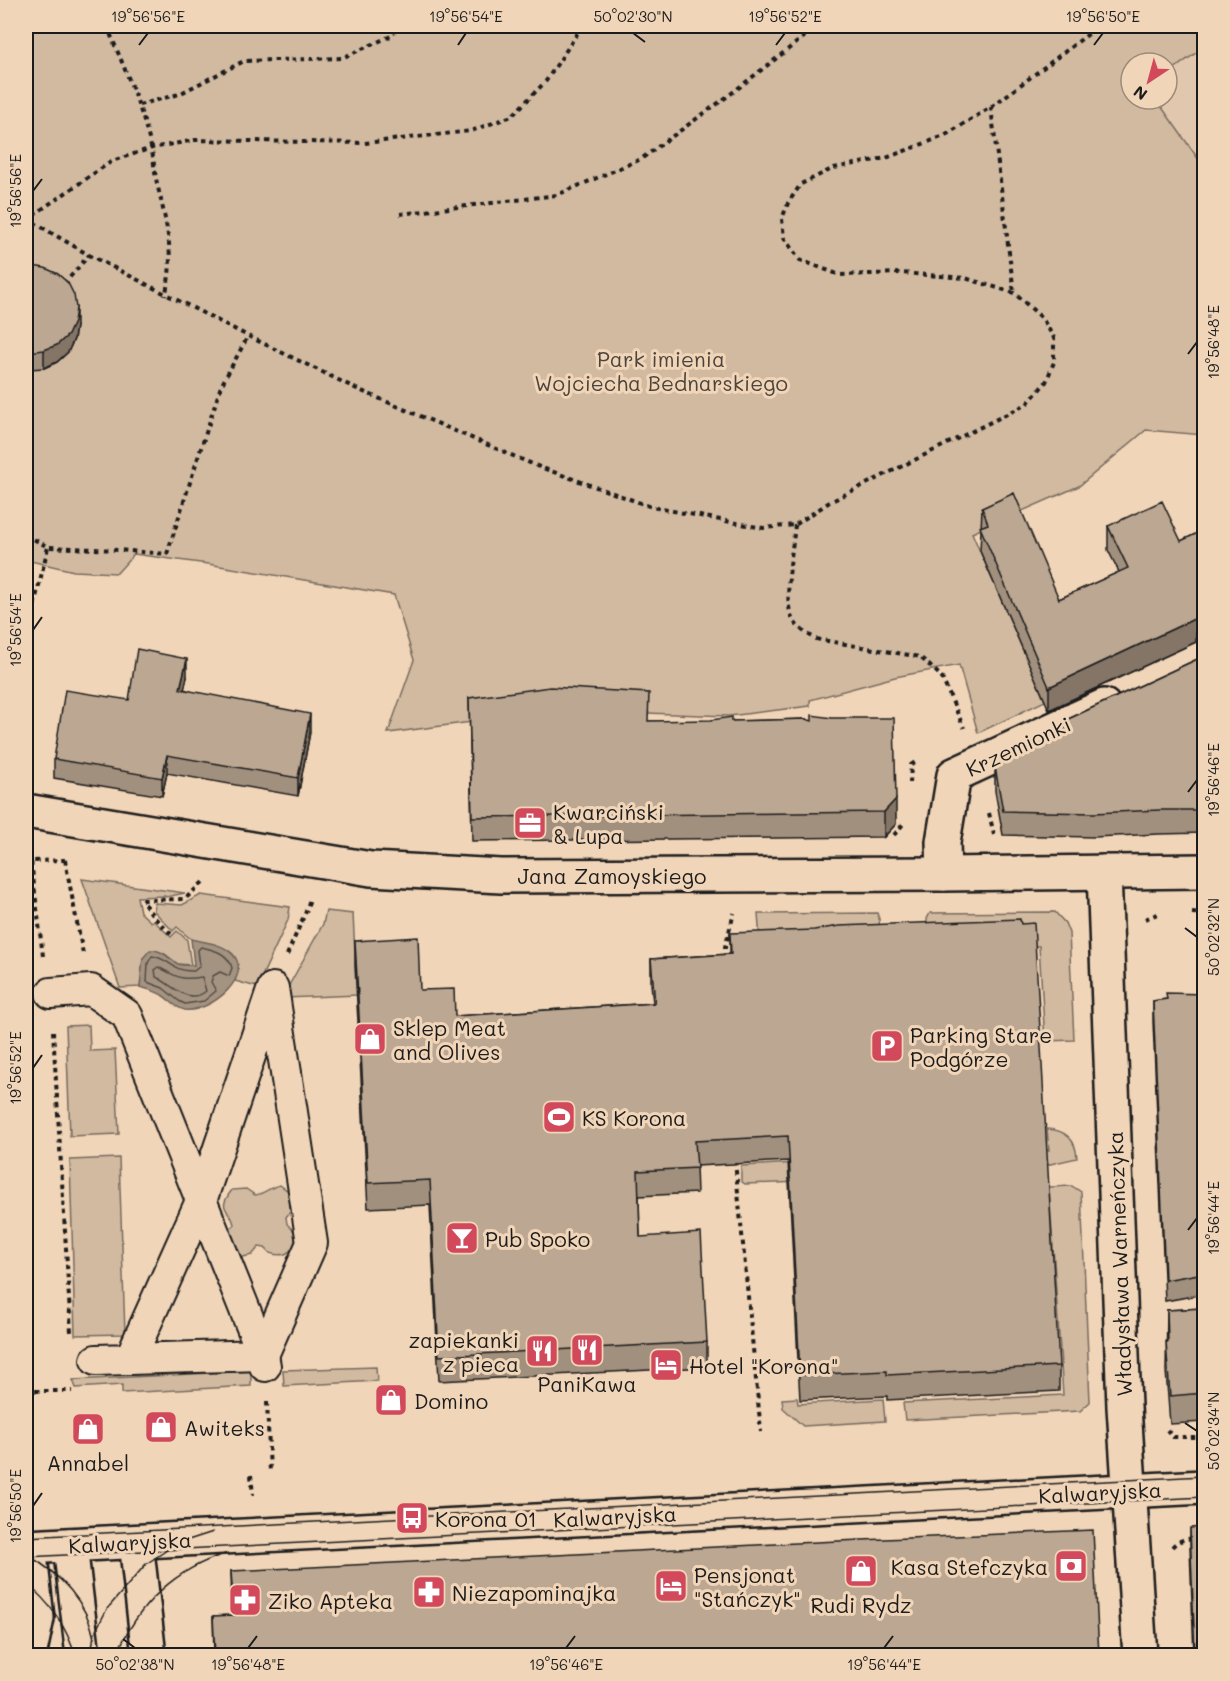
<svg xmlns="http://www.w3.org/2000/svg" width="1230" height="1681" font-family="Mali,sans-serif">
<rect width="100%" height="100%" fill="#f1d5b8"/>
<filter id="ink" filterUnits="userSpaceOnUse"><feTurbulence type="fractalNoise" baseFrequency=".0167" numOctaves="2"/><feDisplacementMap in="SourceGraphic" scale="12" xChannelSelector="R" yChannelSelector="G"/><feConvolveMatrix kernelMatrix="1 2 1 2 8 2 1 2 1" color-interpolation-filters="sRGB"/></filter>
<g filter="url(#ink)">
<polygon fill="#e1c7ad" points="1204,47 1204,167 1156,99 1167,99 1167,74"/>
<g fill="#d2baa1" stroke="#776b5e" stroke-width="1.5">
<polygon points="26,26 1204,26 1204,47 1167,74 1167,63 1131,63 1131,99 1156,99 1204,167 1204,435 1146,430 1079,486 972,533 1045,701 978,733 959,665 895,677 810,700 810,706 729,716 563,710 388,733 414,660 394,595 208,564 134,554 117,573 74,571 26,560"/>
<polygon points="82,879 185,893 166,897 165,896 137,897 140,912 151,922 153,920 171,937 177,931 187,940 191,965 178,964 165,954 143,958 140,987 120,988"/>
<path d="M201,895L290,907L288,920L257,987L235,981C246,943 216,949 192,939C187,937 182,931 177,927L173,931L154,911L155,903L182,905Z"/>
<polygon points="326,911 353,914 357,995 285,998 287,989 323,924"/>
<polygon points="1055,912 1065,923 1069,933 1074,1040 1045,1041 1039,946 928,945 927,919 930,913"/>
<polygon points="877,913 879,919 881,947 761,953 758,914"/>
<polygon points="89,1025 90,1051 115,1050 119,1134 70,1136 66,1026"/>
<path d="M1047,1129C1066,1130 1076,1140 1077,1158L1046,1165L909,1178L745,1184L741,1181V1166L1049,1150Z"/>
<polygon points="119,1158 125,1334 75,1335 70,1160"/>
<path d="M280,1185L292,1194L294,1207L286,1217L287,1224L295,1232C297,1249 287,1259 270,1253L265,1248L259,1247L252,1255L238,1258L229,1230L234,1225C232,1208 215,1212 232,1190L246,1189L255,1195C264,1194 270,1187 280,1185Z"/>
<polygon points="1072,1186 1081,1192 1090,1402 1080,1411 905,1420 903,1403 1063,1395 1049,1187"/>
<polygon points="376,1367 377,1381 284,1386 283,1370"/>
<polygon points="251,1371 251,1386 122,1393 122,1385 76,1388 73,1380"/>
<polygon points="797,1398 798,1404 883,1399 885,1421 803,1426 783,1408 782,1399"/>
</g>
<path fill="#a59381" stroke="#6e6359" stroke-width="1.5" d="M191,939C203,942 220,943 230,952C258,974 210,1013 185,1010C175,1008 170,1000 162,995C156,991 147,989 140,987L143,958L150,950C163,949 168,959 178,964C183,966 189,965 194,965Z"/>
<g fill="none" stroke-linecap="round" stroke-linejoin="round">
<g stroke="#534c44" stroke-width="1.5">
<path d="M201,947C215,950 228,953 232,968L229,976L220,972L213,976L211,982L216,991L204,1001L185,1004L179,1001L163,988L147,982L148,963L152,956C169,958 172,972 194,971L200,966L198,950Z"/>
<path d="M158,967C177,976 179,981 202,977L206,991C188,1006 172,984 156,977L155,969Z"/>
</g>
<defs>
<g id="pedestrian">
<polyline points="51,993 91,990 127,1015 263,1355 265,1366"/>
<polyline points="96,1360 263,1355 312,1243 273,988 201,1201 130,1359"/>
</g>
<g id="minor">
<polyline points="26,811 371,869 501,876 944,874 1204,871"/>
<polyline points="1104,872 1124,1407 1140,1656"/>
<polyline points="944,874 943,842 954,775 1104,706"/>
<polyline points="29,1546 37,1618 29,1656"/>
</g>
<g id="tertiary">
<polyline points="136,1542 149,1656"/>
<polyline points="70,1545 83,1656"/>
<polyline points="26,1547 1204,1487"/>
</g>
</defs>
<use href="#pedestrian" stroke="#1c1c1c" stroke-width="34"/>
<use href="#minor" stroke="#1c1c1c" stroke-width="38"/>
<use href="#tertiary" stroke="#1c1c1c" stroke-width="38"/>
<g stroke="#1c1c1c" stroke-width="4" stroke-dasharray="4.5 4.5" stroke-linecap="butt">
<path d="M107,26C123,65 141,105 151,147C154,158 154,171 157,183C166,223 176,255 165,296"/>
<polyline points="139,105 179,94 244,61 342,58 391,36 398,26"/>
<polyline points="991,107 1014,293"/>
<polyline points="400,214 557,195 641,159 728,96 818,26"/>
<polyline points="26,218 89,255 248,336 357,389 537,466 652,507 763,528 795,525 828,503 1027,404 1046,382 1054,362 1054,338 1042,318 1014,293 965,278 902,273 840,275 800,260 784,238 782,219 788,203 801,184 834,168 886,158 944,136 991,107 1099,26"/>
<polyline points="26,220 112,161 152,148 195,140 364,143 471,131 512,116 546,81 577,34 585,26"/>
<polyline points="64,284 89,255"/>
<path d="M795,525C793,546 783,599 792,618C796,627 807,634 816,639L920,657L941,676L964,728"/>
<polyline points="26,535 48,547 118,550 167,554 221,386 248,336"/>
<polyline points="26,640 48,547"/>
<polyline points="910,783 911,765 917,761"/>
<polyline points="989,813 994,835"/>
<polyline points="894,835 904,823"/>
<polyline points="65,860 83,954"/>
<polyline points="1192,913 1204,914"/>
<polyline points="1145,919 1160,913"/>
<polyline points="171,934 153,916 142,900 185,899 203,882"/>
<polyline points="287,955 307,909 310,898"/>
<polyline points="43,956 31,861 65,860"/>
<polyline points="725,958 725,947 734,913"/>
<polyline points="53,1031 71,1332"/>
<polyline points="735,1161 761,1432"/>
<polyline points="26,1391 72,1391"/>
<polyline points="267,1402 270,1473"/>
<polyline points="1167,1430 1173,1437 1199,1437"/>
<polyline points="251,1475 253,1495"/>
<path d="M1172,1547C1181,1537 1192,1539 1204,1538"/>
</g>
<use href="#pedestrian" stroke="#f1d5b8" stroke-width="30"/>
<use href="#minor" stroke="#f1d5b8" stroke-width="33"/>
<use href="#tertiary" stroke="#f1d5b8" stroke-width="33"/>
<g stroke="#1c1c1c" stroke-width="1.5">
<polyline points="26,1537 1204,1476"/>
<path d="M29,1556C60,1574 87,1602 94,1638"/>
<polyline points="26,1557 1204,1497"/>
<path d="M26,1584C49,1600 68,1629 75,1656"/>
<polyline points="91,1656 94,1634 107,1609 146,1564 176,1544 213,1532"/>
<path d="M116,1656C138,1604 174,1569 228,1553"/>
</g>
</g>
<g fill="#a2907e" stroke="#1c1c1c" stroke-width="1.5">
<polygon points="26,268 76,326 74,339 68,352 57,362 44,368 29,369 26,368"/>
<polygon points="982,508 1059,599 1119,572 1108,550 1108,526 1181,541 1204,530 1204,640 1196,642 1049,710 980,551"/>
<polygon points="1204,656 1204,833 1159,834 1094,837 1003,835 995,791 995,767 1064,733 1064,721"/>
<polygon points="187,677 184,689 310,732 298,796 167,773 162,796 54,778 54,759 129,700"/>
<polygon points="469,698 649,721 732,721 806,719 896,824 884,837 472,841"/>
<polygon points="730,933 1059,1366 1059,1391 887,1400 887,1396 800,1400 788,1161 696,1166 697,1193 639,1196 640,1237 707,1342 707,1367 439,1381 430,1205 368,1208 355,966 355,941 455,1016 653,1003 651,984 651,959 730,954"/>
<polygon points="1204,994 1204,1294 1165,1301 1153,1022 1153,1001"/>
<polygon points="1204,1308 1204,1422 1170,1424 1166,1371 1167,1310"/>
<polygon points="1190,1528 1204,1656 1194,1656 1190,1549"/>
<polygon points="231,1571 1099,1656 214,1656 213,1616 232,1615"/>
</g>
<g fill="#847566" stroke="#1c1c1c" stroke-width="1.5">
<polygon points="76,308 76,326 74,339 68,352 57,362 44,368 44,350"/>
<polygon points="1196,618 1196,642 1049,710 1049,687"/>
<polygon points="187,659 187,677 180,707 180,689"/>
<polygon points="310,714 310,732 298,796 298,778"/>
<polygon points="167,755 167,773 162,796 162,778"/>
<polygon points="896,799 896,824 884,837 884,812"/>
</g>
<g fill="#bca792" stroke="#1c1c1c" stroke-width="1.5">
<polygon points="32,266 45,268 58,274 68,283 74,295 76,308 74,322 68,335 57,345 44,350 29,352 26,350 26,268"/>
<polygon points="1014,493 1059,599 1128,568 1108,526 1162,501 1181,541 1204,530 1204,617 1196,618 1049,687 980,527 988,524 982,508"/>
<polygon points="137,649 187,659 180,689 310,714 298,778 167,755 162,778 54,759 65,690 129,700"/>
<polygon points="1204,656 1204,810 1159,810 1094,813 1003,811 995,767 1068,731 1064,721"/>
<polygon points="550,687 649,693 648,721 711,720 732,717 732,721 806,719 812,721 812,715 832,718 894,718 896,799 884,812 472,817 469,698"/>
<polygon points="1020,919 1021,924 1034,923 1059,1366 887,1375 887,1371 800,1375 788,1136 695,1141 697,1168 638,1171 640,1237 701,1233 707,1342 439,1356 430,1180 368,1183 355,941 418,937 420,990 454,989 455,1016 655,1003 651,959 731,954 730,933 814,930 839,926"/>
<polygon points="1166,993 1204,994 1204,1273 1165,1280 1153,1001 1167,999"/>
<polygon points="1204,1308 1204,1393 1170,1396 1166,1342 1168,1342 1167,1310"/>
<polygon points="1204,1527 1204,1656 1195,1656 1190,1528"/>
<polygon points="1093,1530 1099,1656 215,1656 213,1616 234,1615 231,1571 838,1541"/>
</g>
</g>
<path fill="none" stroke="#1c1c1c" stroke-width="2" d="M633,33L645,42M139,45L148,33M458,45L466,33M776,45L785,33M1094,45L1103,33M33,191L42,179M1188,354L1197,342M33,630L42,617M1188,792L1197,780M1185,928L1197,937M33,1068L42,1055M1188,1230L1197,1218M1185,1423L1197,1431M33,1506L42,1493M123,1639L135,1648M248,1648L257,1636M566,1648L575,1636M884,1648L893,1636"/>
<defs>
<symbol id="office-square" viewBox="-11 -11 22 22"><rect x="-9" y="-9" width="18" height="18" rx="4" fill="#d1495b" stroke="#f1d5b8"/><path d="M-6-3h4V-5.5h4V-3h4V5H-6ZM-1-4.5V-3h2v-1.5ZM-6 0V1H6V0Z" fill="#fff"/></symbol>
<symbol id="shop-square" viewBox="-11 -11 22 22"><rect x="-9" y="-9" width="18" height="18" rx="4" fill="#d1495b" stroke="#f1d5b8"/><path d="M-5-2.5h2.3a2.7 3.5 0 0 1 5.4 0H5L5.5 6h-11ZM-1.5-2.5h3a1.5 2.3 0 0 0-3 0Z" fill="#fff"/></symbol>
<symbol id="parking-square" viewBox="-11 -11 22 22"><rect x="-9" y="-9" width="18" height="18" rx="4" fill="#d1495b" stroke="#f1d5b8"/><path d="M-3.5-5.5H1a3.5 3.5 0 0 1 0 7H-1V5.5H-3.5ZM-1-3.4V-.6H.8a1.4 1.4 0 0 0 0-2.8Z" fill="#fff"/></symbol>
<symbol id="stadium-square" viewBox="-11 -11 22 22"><rect x="-9" y="-9" width="18" height="18" rx="4" fill="#d1495b" stroke="#f1d5b8"/><path d="M0-5a6.5 5 0 1 0 0 10a6.5 5 0 1 0 0-10ZM-3.5-1.8h7v3.6h-7Z" fill="#fff"/></symbol>
<symbol id="bar-square" viewBox="-11 -11 22 22"><rect x="-9" y="-9" width="18" height="18" rx="4" fill="#d1495b" stroke="#f1d5b8"/><path d="M-6-5H6L.8 .8V4.5H3.5V6h-7V4.5H-.8V.8Z" fill="#fff"/></symbol>
<symbol id="restaurant-square" viewBox="-11 -11 22 22"><rect x="-9" y="-9" width="18" height="18" rx="4" fill="#d1495b" stroke="#f1d5b8"/><path d="M-5-6h1v4h1v-4h1v4h1v-4h1v5L-1.5 .5V6h-2V.5L-5-1ZM5-6V6H3V1.5H1.5Q1.5-4 5-6Z" fill="#fff"/></symbol>
<symbol id="hotel-square" viewBox="-11 -11 22 22"><rect x="-9" y="-9" width="18" height="18" rx="4" fill="#d1495b" stroke="#f1d5b8"/><path d="M-6-4.5h1.5V1H6V5H4.5V3h-9V5H-6ZM-4 0a1.8 1.8 0 1 1 3.6 0ZM.5 0V-2.5h3Q6-2.5 6 0Z" fill="#fff"/></symbol>
<symbol id="bus-square" viewBox="-11 -11 22 22"><rect x="-9" y="-9" width="18" height="18" rx="4" fill="#d1495b" stroke="#f1d5b8"/><path d="M-5-6H5V4H4V6H2V4H-2V6H-4V4H-5ZM-3.5-4V0h7V-4ZM-3.5 1.2v1.5H-2V1.2ZM2 1.2v1.5H3.5V1.2Z" fill="#fff"/></symbol>
<symbol id="bank-square" viewBox="-11 -11 22 22"><rect x="-9" y="-9" width="18" height="18" rx="4" fill="#d1495b" stroke="#f1d5b8"/><path d="M-6-4H6V4H-6ZM0-2.3a2.3 2.3 0 1 0 0 4.6a2.3 2.3 0 1 0 0-4.6Z" fill="#fff"/></symbol>
<symbol id="pharmacy-square" viewBox="-11 -11 22 22"><rect x="-9" y="-9" width="18" height="18" rx="4" fill="#d1495b" stroke="#f1d5b8"/><path d="M-2-6h4v4h4v4h-4v4h-4v-4h-4v-4h4Z" fill="#fff"/></symbol>
</defs>
<g fill-rule="evenodd">
<use href="#office-square" x="511" y="804" width="38" height="38"/>
<use href="#shop-square" x="351" y="1020" width="38" height="38"/>
<use href="#parking-square" x="868" y="1027" width="38" height="38"/>
<use href="#stadium-square" x="540" y="1098" width="38" height="38"/>
<use href="#bar-square" x="443" y="1219" width="38" height="38"/>
<use href="#restaurant-square" x="568" y="1331" width="38" height="38"/>
<use href="#restaurant-square" x="523" y="1332" width="38" height="38"/>
<use href="#hotel-square" x="647" y="1346" width="38" height="38"/>
<use href="#shop-square" x="372" y="1381" width="38" height="38"/>
<use href="#shop-square" x="142" y="1408" width="38" height="38"/>
<use href="#shop-square" x="69" y="1410" width="38" height="38"/>
<use href="#bus-square" x="393" y="1499" width="38" height="38"/>
<use href="#bank-square" x="1052" y="1547" width="38" height="38"/>
<use href="#shop-square" x="842" y="1552" width="38" height="38"/>
<use href="#hotel-square" x="652" y="1567" width="38" height="38"/>
<use href="#pharmacy-square" x="410" y="1573" width="38" height="38"/>
<use href="#pharmacy-square" x="226" y="1581" width="38" height="38"/>
</g>
<g text-anchor="middle" dominant-baseline="central" stroke-width="6" stroke-linejoin="round" paint-order="stroke">
<g font-size="21" fill="#4a443d" stroke="#f1d5b8">
<text x="661" y="358">Park imienia<tspan x="661" dy="24">Wojciecha Bednarskiego</tspan></text>
</g>
<g font-size="21" fill="#1c1c1c" stroke="#f1d5b8">
<text transform="translate(1018 746) rotate(-25)">Krzemionki</text>
<text x="612" y="875">Jana Zamoyskiego</text>
<text transform="translate(1119 1264) rotate(-92)">Władysława Warneńczyka</text>
<text transform="translate(1100 1492) rotate(-3)">Kalwaryjska</text>
<text transform="translate(615 1516) rotate(-3)">Kalwaryjska</text>
<text transform="translate(130 1542) rotate(-3)">Kalwaryjska</text>
</g>
<g font-size="21" fill="#1c1c1c" stroke="#f1d5b8" text-anchor="start">
<text x="553" y="811">Kwarciński<tspan x="553" dy="24">&amp; Lupa</tspan></text>
<text x="393" y="1027">Sklep Meat<tspan x="393" dy="24">and Olives</tspan></text>
<text x="910" y="1034">Parking Stare<tspan x="910" dy="24">Podgórze</tspan></text>
<text x="582" y="1117">KS Korona</text>
<text x="485" y="1238">Pub Spoko</text>
<text x="519" y="1339" text-anchor="end">zapiekanki<tspan x="519" dy="24">z pieca</tspan></text>
<text x="689" y="1365">Hotel "Korona"</text>
<text x="587" y="1383" text-anchor="middle">PaniKawa</text>
<text x="414" y="1400">Domino</text>
<text x="184" y="1427">Awiteks</text>
<text x="88" y="1462" text-anchor="middle">Annabel</text>
<text x="435" y="1518">Korona 01</text>
<text x="1048" y="1566" text-anchor="end">Kasa Stefczyka</text>
<text x="694" y="1574">Pensjonat<tspan x="694" dy="24">"Stańczyk"</tspan></text>
<text x="452" y="1592">Niezapominajka</text>
<text x="268" y="1600">Ziko Apteka</text>
<text x="861" y="1604" text-anchor="middle">Rudi Rydz</text>
</g>
</g>
<rect width="1230" height="1681" fill="none" stroke="#f1d5b8" stroke-width="66"/>
<g transform="translate(1149 81) rotate(216)"><circle r="28" fill="#f1d5b8" stroke="#9c8b7a" stroke-width="1.5"/>
<path d="M0-4.5L10 22L0 15L-10 22Z" fill="#d1495b"/>
<text y="-9" font-size="16" font-weight="bold" text-anchor="middle" fill="#1c1c1c">N</text>
</g>
<rect x="33" y="33" width="1164" height="1615" fill="none" stroke="#1c1c1c" stroke-width="2"/>
<g font-size="15" text-anchor="middle" fill="#1c1c1c">
<text x="148" y="22">19°56'56"E</text>
<text x="466" y="22">19°56'54"E</text>
<text x="633" y="22">50°02'30"N</text>
<text x="785" y="22">19°56'52"E</text>
<text x="1103" y="22">19°56'50"E</text>
<text transform="translate(16 191) rotate(-90)" y="5">19°56'56"E</text>
<text transform="translate(1214 342) rotate(-90)" y="5">19°56'48"E</text>
<text transform="translate(16 630) rotate(-90)" y="5">19°56'54"E</text>
<text transform="translate(1214 780) rotate(-90)" y="5">19°56'46"E</text>
<text transform="translate(1214 937) rotate(-90)" y="5">50°02'32"N</text>
<text transform="translate(16 1068) rotate(-90)" y="5">19°56'52"E</text>
<text transform="translate(1214 1218) rotate(-90)" y="5">19°56'44"E</text>
<text transform="translate(1214 1431) rotate(-90)" y="5">50°02'34"N</text>
<text transform="translate(16 1506) rotate(-90)" y="5">19°56'50"E</text>
<text x="135" y="1670">50°02'38"N</text>
<text x="248" y="1670">19°56'48"E</text>
<text x="566" y="1670">19°56'46"E</text>
<text x="884" y="1670">19°56'44"E</text>
</g>
</svg>
